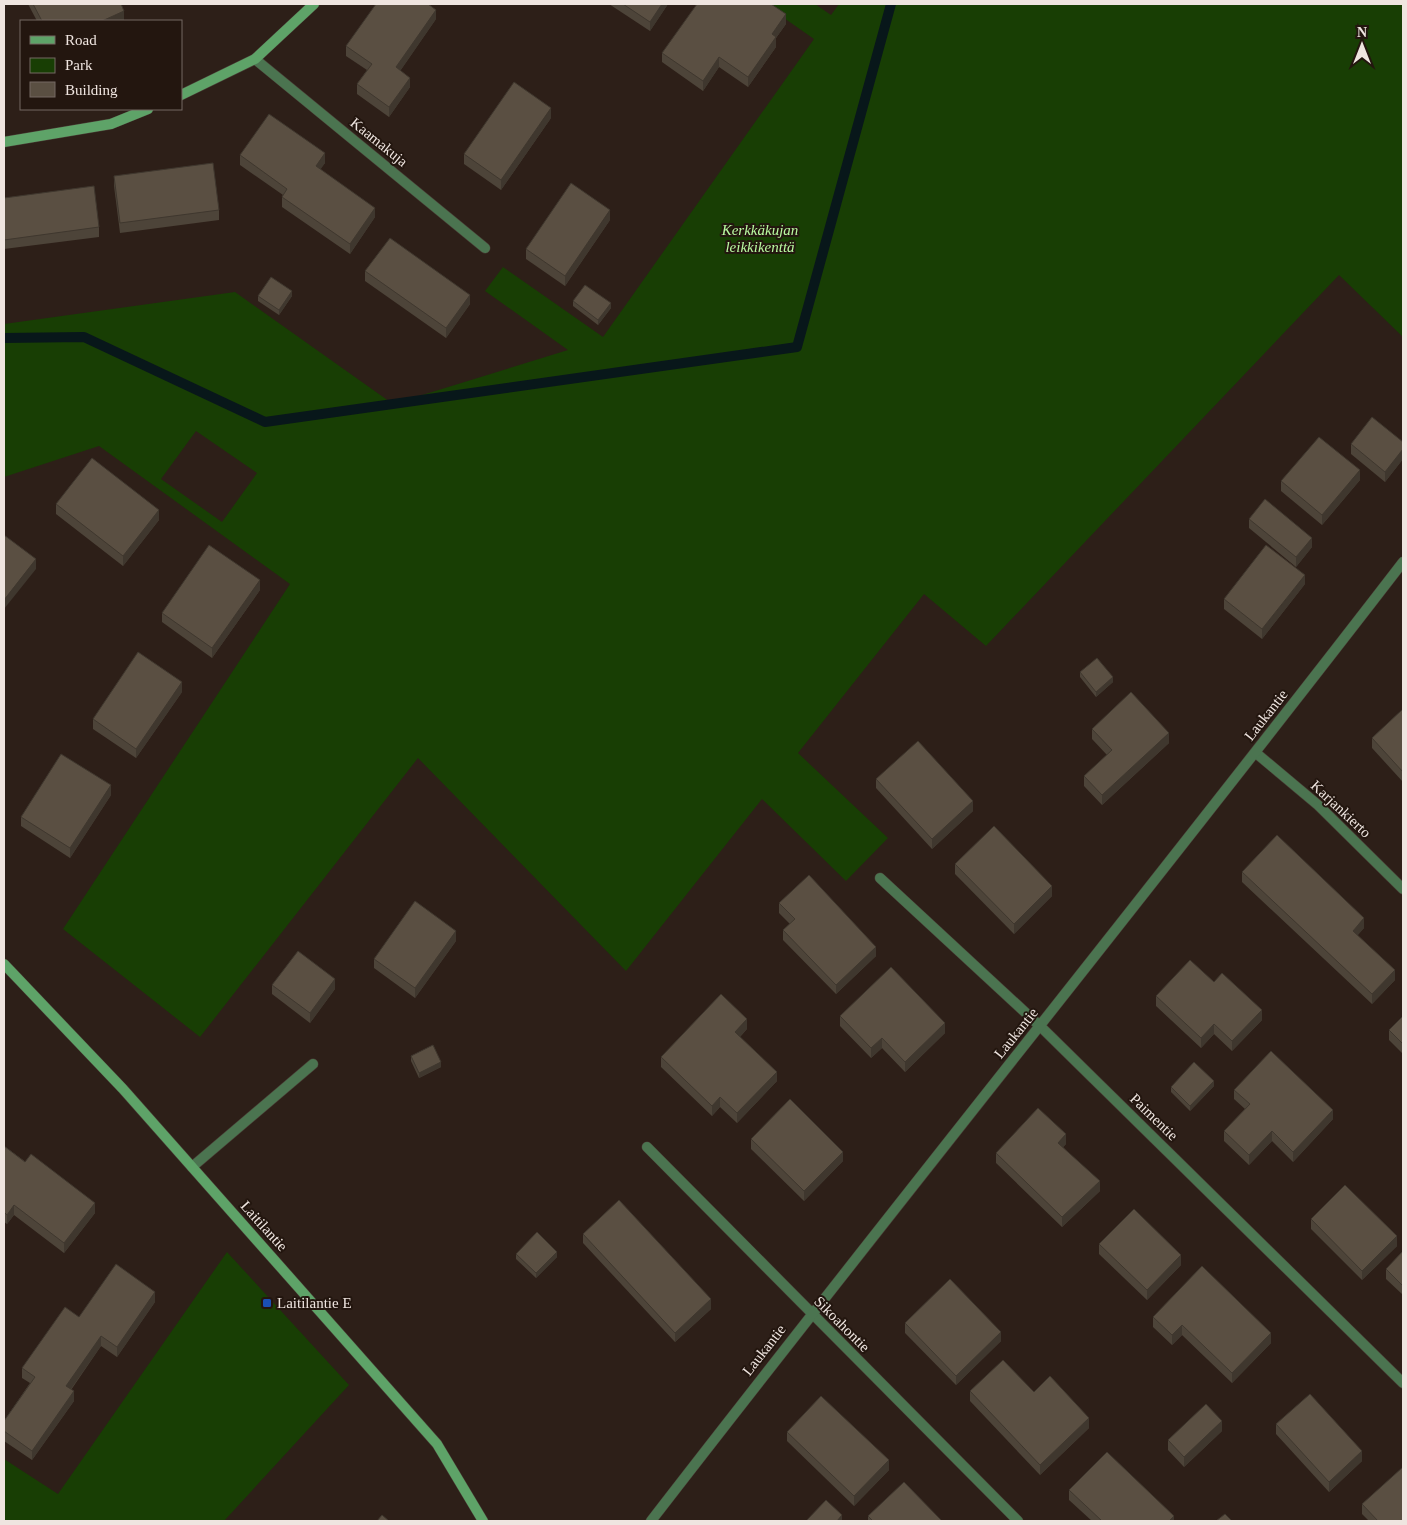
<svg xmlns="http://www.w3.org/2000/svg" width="1407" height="1525" font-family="Georgia,serif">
<rect width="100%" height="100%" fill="#2d1f18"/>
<g fill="#183e04" fill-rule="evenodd">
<path d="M764,4H815L831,15L839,4H1403V337L1339,275L986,646L924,594L798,753L888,838L846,881L762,799L626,971L418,758L200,1037L63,929L290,584L99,446L4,477V324L235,292L393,404L568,350L485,291L503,267L603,337L814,39ZM196,431L257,473L222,522L161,479Z"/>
<polygon points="227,1252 349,1385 224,1521 4,1521 4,1459 58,1494"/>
</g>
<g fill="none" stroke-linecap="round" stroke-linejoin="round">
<polyline stroke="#08171a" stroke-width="10" points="4,338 84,337 265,422 797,347 891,4"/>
<defs>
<g id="street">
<polyline points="255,59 485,248"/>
<polyline points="1256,753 1318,805 1403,889"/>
<polyline points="880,878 1041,1027 1403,1383"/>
<polyline points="647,1147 1018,1521"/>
<polyline points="192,1167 313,1064"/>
<path d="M651,1521C899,1200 1155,884 1403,562"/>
</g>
<g id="secondary">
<polyline points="181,95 255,59 314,4"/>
<polyline points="4,142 111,124 148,109"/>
<polyline points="4,964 123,1089 437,1444 483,1521"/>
</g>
</defs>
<use href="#street" stroke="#483b34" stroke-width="11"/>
<use href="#secondary" stroke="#483b34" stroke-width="11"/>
<use href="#street" stroke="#4b7450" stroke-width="10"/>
<use href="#secondary" stroke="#5ea368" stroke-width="10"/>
</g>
<g fill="#4d4439">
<polygon points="28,4 121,4 124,21 37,21"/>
<polygon points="609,4 668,4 650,31"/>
<polygon points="436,19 400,71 410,87 389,117 357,94 357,84 367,70 346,56 346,46"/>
<polygon points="786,24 776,38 776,47 748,87 719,67 703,91 662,62 662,53"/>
<polygon points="551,118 501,190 464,164 464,154"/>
<polygon points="240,155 325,163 320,169 375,217 350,254 282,207 282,197 283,195 240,165"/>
<polygon points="114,176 219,210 219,220 120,233 114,186"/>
<polygon points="4,198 99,227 99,237 4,249"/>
<polygon points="610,220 565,286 526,259 526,249"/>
<polygon points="365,271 470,304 446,338 365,281"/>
<polygon points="258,296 292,296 279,315 258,301"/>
<polygon points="573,301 611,308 598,325 573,306"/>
<polygon points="1403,442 1403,459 1385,482 1351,454 1351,444"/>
<polygon points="1360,480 1322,525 1281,491 1281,481"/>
<polygon points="56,504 159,520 123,566 56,514"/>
<polygon points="1249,519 1312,547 1296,567 1249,528"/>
<polygon points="1305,584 1262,639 1224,609 1224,599"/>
<polygon points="260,590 212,658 162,622 162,613"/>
<polygon points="1080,672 1113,682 1096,697 1080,677"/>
<polygon points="182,692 136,758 93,729 93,719"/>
<polygon points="1403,709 1403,782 1372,748 1372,738"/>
<polygon points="1092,729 1169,743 1102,805 1084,786 1084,776 1107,755 1092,739"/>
<polygon points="876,779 973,811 932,849 876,788"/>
<polygon points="111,795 70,858 21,826 21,817"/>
<polygon points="955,864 1052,896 1014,934 955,874"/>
<polygon points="1242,872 1364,928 1357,935 1395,980 1372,1004 1242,882"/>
<polygon points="779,903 876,956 836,994 783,940 783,930 790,924 779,913"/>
<polygon points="456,941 415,998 374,968 374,959"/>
<polygon points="1214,982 1262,1020 1232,1051 1214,1034 1201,1048 1156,1006 1156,996"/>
<polygon points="272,985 335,989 310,1023 272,994"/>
<polygon points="840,1016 945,1033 905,1072 882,1048 871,1058 840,1026"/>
<polygon points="1403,1016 1403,1054 1389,1040 1389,1030"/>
<polygon points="747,1029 740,1037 777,1081 737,1123 720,1107 712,1116 661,1067 661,1057"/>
<polygon points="411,1056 441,1067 419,1078 411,1061"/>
<polygon points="1214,1086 1190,1111 1171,1092 1171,1087"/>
<polygon points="1234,1090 1333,1119 1293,1162 1272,1141 1249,1165 1224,1141 1224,1131 1245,1109 1234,1099"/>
<polygon points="751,1139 843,1161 804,1201 751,1149"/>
<polygon points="1066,1144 1063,1147 1100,1191 1062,1227 996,1163 996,1153"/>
<polygon points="4,1146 95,1213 64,1253 14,1215 7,1224 4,1222"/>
<polygon points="1311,1219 1397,1246 1362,1280 1311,1229"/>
<polygon points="583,1234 711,1309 675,1342 583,1243"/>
<polygon points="1099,1244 1181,1265 1147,1300 1099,1254"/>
<polygon points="1403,1251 1403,1295 1386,1279 1386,1269"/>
<polygon points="516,1254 557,1257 536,1278 516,1259"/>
<polygon points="155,1302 117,1357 101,1346 71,1390 74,1401 32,1460 4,1441 4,1421 30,1383 22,1378 22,1368 79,1317"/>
<polygon points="1153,1317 1271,1343 1232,1383 1182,1335 1172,1345 1153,1327"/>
<polygon points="905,1323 1001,1341 956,1385 905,1333"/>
<polygon points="970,1391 1034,1392 1089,1428 1040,1475 970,1401"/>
<polygon points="1276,1424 1362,1461 1329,1492 1276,1434"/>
<polygon points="1222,1431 1184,1467 1168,1450 1168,1440"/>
<polygon points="787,1432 889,1470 854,1506 787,1441"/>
<polygon points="1069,1490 1174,1521 1092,1521 1069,1500"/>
<polygon points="1362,1504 1403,1521 1369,1521 1362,1514"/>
<polygon points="868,1516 942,1521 868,1521"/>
</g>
<g fill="#3f372e">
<polygon points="662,4 668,4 650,31 650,22"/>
<polygon points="436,10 436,19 396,77 396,67"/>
<polygon points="124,11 124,21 102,21"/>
<polygon points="786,14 786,24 776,38 776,47 748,87 748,77 772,34"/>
<polygon points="719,57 719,67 703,91 703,81"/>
<polygon points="410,78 410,87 389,117 389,107"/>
<polygon points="551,108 551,118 501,190 501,180"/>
<polygon points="325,153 325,163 316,176 316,166"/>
<polygon points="375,208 375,217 350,254 350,244"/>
<polygon points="610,210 610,220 565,286 565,276"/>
<polygon points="292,291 292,296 279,315 279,310"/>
<polygon points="470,295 470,304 446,338 446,328"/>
<polygon points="611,303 611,308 598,325 598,320"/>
<polygon points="1403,449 1403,459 1385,482 1385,472"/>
<polygon points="1360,470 1360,480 1322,525 1322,515"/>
<polygon points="159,510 159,520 123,566 123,556"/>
<polygon points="1312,538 1312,547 1296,567 1296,557"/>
<polygon points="36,559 36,569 4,609 4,600"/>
<polygon points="1305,575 1305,584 1262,639 1262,629"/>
<polygon points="260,580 260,590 212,658 212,648"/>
<polygon points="1113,677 1113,682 1096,697 1096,692"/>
<polygon points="182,682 182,692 136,758 136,749"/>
<polygon points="1169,733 1169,743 1102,805 1102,795"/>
<polygon points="111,785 111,795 70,858 70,848"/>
<polygon points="973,801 973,811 932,849 932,839"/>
<polygon points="1052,886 1052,896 1014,934 1014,924"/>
<polygon points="1364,918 1364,928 1353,941 1353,931"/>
<polygon points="456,931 456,941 415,998 415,988"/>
<polygon points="876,947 876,956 836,994 836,985"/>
<polygon points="1395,970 1395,980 1372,1004 1372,994"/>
<polygon points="335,979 335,989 310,1023 310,1013"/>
<polygon points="1262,1010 1262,1020 1232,1051 1232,1041"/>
<polygon points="747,1019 747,1029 735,1042 735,1032"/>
<polygon points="945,1023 945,1033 905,1072 905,1062"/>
<polygon points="1214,1024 1214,1034 1201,1048 1201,1038"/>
<polygon points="882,1038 882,1048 871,1058 871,1048"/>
<polygon points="441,1062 441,1067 419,1078 419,1073"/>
<polygon points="777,1072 777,1081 737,1123 737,1113"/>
<polygon points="1214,1081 1214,1086 1190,1111 1190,1106"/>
<polygon points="720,1097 720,1107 712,1116 712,1106"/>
<polygon points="1333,1110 1333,1119 1293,1162 1293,1152"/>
<polygon points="1272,1131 1272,1141 1249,1165 1249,1155"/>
<polygon points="1066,1134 1066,1144 1058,1153 1058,1143"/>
<polygon points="843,1152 843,1161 804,1201 804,1191"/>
<polygon points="1100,1181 1100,1191 1062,1227 1062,1217"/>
<polygon points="95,1203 95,1213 64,1253 64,1243"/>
<polygon points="14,1205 14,1215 7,1224 7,1215"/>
<polygon points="1397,1236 1397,1246 1362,1280 1362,1271"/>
<polygon points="557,1252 557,1257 536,1278 536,1273"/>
<polygon points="1181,1255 1181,1265 1147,1300 1147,1290"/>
<polygon points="155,1292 155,1302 117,1357 117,1347"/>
<polygon points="711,1299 711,1309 675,1342 675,1333"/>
<polygon points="1182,1325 1182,1335 1172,1345 1172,1335"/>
<polygon points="1001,1332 1001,1341 956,1385 956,1376"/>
<polygon points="1271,1333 1271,1343 1232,1383 1232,1373"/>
<polygon points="101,1336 101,1346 66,1396 66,1386"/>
<polygon points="74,1391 74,1401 32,1460 32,1451"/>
<polygon points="1089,1418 1089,1428 1040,1475 1040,1465"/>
<polygon points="1222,1421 1222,1431 1184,1467 1184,1457"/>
<polygon points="1362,1451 1362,1461 1329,1492 1329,1482"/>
<polygon points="889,1460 889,1470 854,1506 854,1496"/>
<polygon points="842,1515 842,1520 841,1521 837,1521"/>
<polygon points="1174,1516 1174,1521 1169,1521"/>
</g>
<g fill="#5a4f42" stroke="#3f372e">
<polygon points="33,4 121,4 124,11 102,21 42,21"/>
<polygon points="376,4 428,4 436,10 396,67 410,78 389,107 357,84 372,64 346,46"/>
<polygon points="623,4 662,4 650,22"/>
<polygon points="697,4 771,4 786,14 772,34 776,37 748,77 719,57 703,81 662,53"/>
<polygon points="514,82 551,108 501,180 464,154"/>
<polygon points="269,114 325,153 316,166 375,208 350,244 282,197 287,189 240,155"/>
<polygon points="213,163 219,210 120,223 114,176"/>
<polygon points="571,183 610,210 565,276 526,249"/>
<polygon points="94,186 99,227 4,240 4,198"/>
<polygon points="390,238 470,295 446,328 365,271"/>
<polygon points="271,277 292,291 279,310 258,296"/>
<polygon points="585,285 611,303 598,320 573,301"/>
<polygon points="1372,417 1403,442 1403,449 1385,472 1351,444"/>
<polygon points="1319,437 1360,470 1322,515 1281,481"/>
<polygon points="92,458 159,510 123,556 56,504"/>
<polygon points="1265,499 1312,538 1296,557 1249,519"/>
<polygon points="4,535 36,559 4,600"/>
<polygon points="209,545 260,580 212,648 162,613"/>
<polygon points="1266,545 1305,575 1262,629 1224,599"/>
<polygon points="138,652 182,682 136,749 93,719"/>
<polygon points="1097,658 1113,677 1096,692 1080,672"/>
<polygon points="1131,692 1169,733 1102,795 1084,776 1112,750 1092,729"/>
<polygon points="1403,709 1403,772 1372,738"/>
<polygon points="918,741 973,801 932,839 876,779"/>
<polygon points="61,754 111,785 70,848 21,817"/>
<polygon points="994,826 1052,886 1014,924 955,864"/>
<polygon points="1277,835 1364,918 1353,931 1395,970 1372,994 1242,872"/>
<polygon points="809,875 876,947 836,985 783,930 795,919 779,903"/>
<polygon points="415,901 456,931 415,988 374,959"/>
<polygon points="298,951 335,979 310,1013 272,985"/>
<polygon points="1190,960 1214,982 1222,973 1262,1010 1232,1041 1214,1024 1201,1038 1156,996"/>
<polygon points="891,967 945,1023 905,1062 882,1038 871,1048 840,1016"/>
<polygon points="721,994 747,1019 735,1032 777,1072 737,1113 720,1097 712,1106 661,1057"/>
<polygon points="1403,1016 1403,1044 1389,1030"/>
<polygon points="433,1045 441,1062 419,1073 411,1056"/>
<polygon points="1271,1051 1333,1110 1293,1152 1272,1131 1249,1155 1224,1131 1250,1104 1234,1090"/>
<polygon points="1194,1062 1214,1081 1190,1106 1171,1087"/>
<polygon points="790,1099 843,1152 804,1191 751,1139"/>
<polygon points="1038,1108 1066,1134 1058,1143 1100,1181 1062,1217 996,1153"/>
<polygon points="4,1146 25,1162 31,1154 95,1203 64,1243 14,1205 7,1215 4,1212"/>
<polygon points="1345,1185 1397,1236 1362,1271 1311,1219"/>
<polygon points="619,1200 711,1299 675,1333 583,1234"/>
<polygon points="1134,1209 1181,1255 1147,1290 1099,1244"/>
<polygon points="537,1232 557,1252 536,1273 516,1254"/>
<polygon points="1403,1251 1403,1286 1386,1269"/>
<polygon points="116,1264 155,1292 117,1347 101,1336 66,1386 74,1391 32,1451 4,1431 4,1421 35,1377 22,1368 65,1307 79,1317"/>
<polygon points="1202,1266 1271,1333 1232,1373 1182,1325 1172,1335 1153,1317"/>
<polygon points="950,1279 1001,1332 956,1376 905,1323"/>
<polygon points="1003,1360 1034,1392 1050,1376 1089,1418 1040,1465 970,1391"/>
<polygon points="1310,1394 1362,1451 1329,1482 1276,1424"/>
<polygon points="821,1396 889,1460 854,1496 787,1432"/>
<polygon points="1206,1404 1222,1421 1184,1457 1168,1440"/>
<polygon points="1107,1452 1174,1516 1169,1521 1102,1521 1069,1490"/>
<polygon points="1403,1467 1403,1521 1378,1521 1362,1504"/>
<polygon points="904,1482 942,1521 873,1521 868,1516"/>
<polygon points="826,1500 842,1515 837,1521 806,1521"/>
<polygon points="1225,1514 1232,1521 1216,1521"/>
<polygon points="382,1515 389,1521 377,1521"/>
</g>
<rect fill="#1a4fb4" stroke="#23160f" stroke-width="2" x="262" y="1298" width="10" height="10" rx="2.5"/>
<g text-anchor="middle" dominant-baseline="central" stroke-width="4" stroke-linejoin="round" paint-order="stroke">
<g font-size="15" fill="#efe5e0" stroke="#23160f">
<text transform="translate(379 142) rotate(39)">Kaamakuja</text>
<text transform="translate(1266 715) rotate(-52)">Laukantie</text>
<text transform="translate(1341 809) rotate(43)">Karjankierto</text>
<text transform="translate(1016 1033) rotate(-51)">Laukantie</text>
<text transform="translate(1154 1117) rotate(44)">Paimentie</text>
<text transform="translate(264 1226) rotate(48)">Laitilantie</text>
<text transform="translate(842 1324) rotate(45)">Sikoahontie</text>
<text transform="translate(764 1350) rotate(-52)">Laukantie</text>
</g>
<g font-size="15" font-style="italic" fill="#b9faa1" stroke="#23160f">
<text x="760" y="230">Kerkkäkujan<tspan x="760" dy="17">leikkikenttä</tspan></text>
</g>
<g font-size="15" fill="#efe5e0" stroke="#23160f" text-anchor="start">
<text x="277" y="1303">Laitilantie E</text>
</g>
</g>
<rect width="1407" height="1525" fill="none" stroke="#efe5e0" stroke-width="10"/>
<rect x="20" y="20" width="162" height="90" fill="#23160f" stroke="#756963"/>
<rect x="30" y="36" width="25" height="8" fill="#5ea368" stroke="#756963"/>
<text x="65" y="45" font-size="15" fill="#efe5e0">Road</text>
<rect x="30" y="58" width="25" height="15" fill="#183e04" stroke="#756963"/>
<text x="65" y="70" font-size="15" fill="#efe5e0">Park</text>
<rect x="30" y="82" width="25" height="15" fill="#5a4f42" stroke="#756963"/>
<text x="65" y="95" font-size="15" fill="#efe5e0">Building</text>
<g transform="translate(1362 45)" stroke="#23160f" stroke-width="4" paint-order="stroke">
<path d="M0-4L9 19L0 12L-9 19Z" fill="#efe5e0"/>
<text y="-8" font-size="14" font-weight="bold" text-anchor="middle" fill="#efe5e0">N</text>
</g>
</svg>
